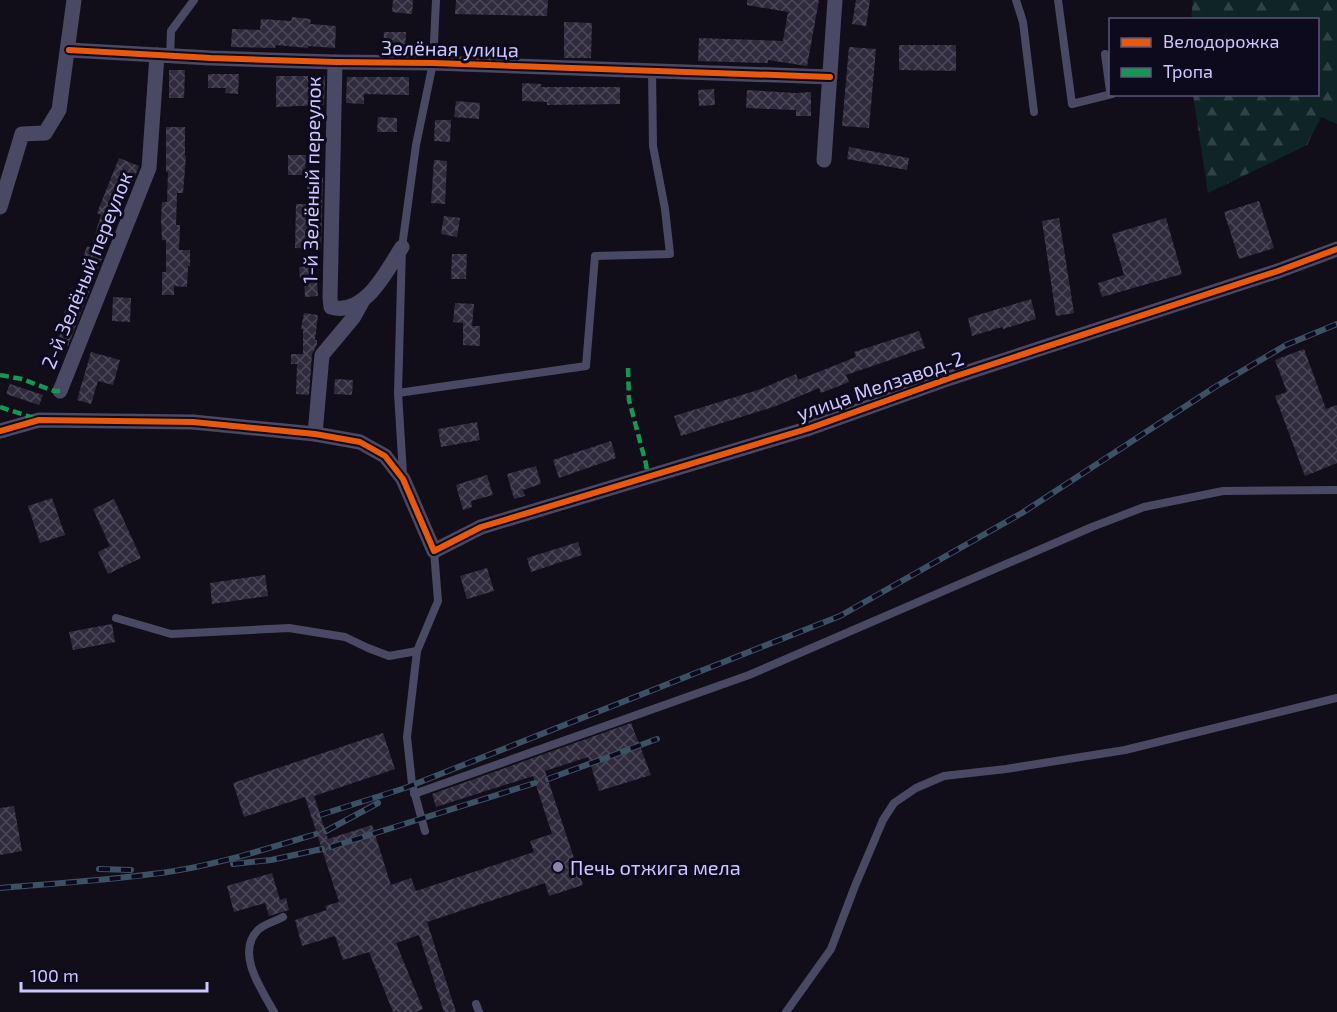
<svg xmlns="http://www.w3.org/2000/svg" width="1337" height="1012" font-family="'Exo 2',sans-serif">
<defs>
<pattern id="forest-firs" width="22" height="20" patternUnits="userSpaceOnUse" patternTransform="scale(1.5)"><rect width="22" height="20" fill="#0e2425"/><path d="M5 1l3.5 6h-7zM16 11l3.5 6h-7z" fill="#304246"/></pattern>
<pattern id="building-cross-hatch" width="8" height="8" patternUnits="userSpaceOnUse" patternTransform="scale(1.5)"><rect width="8" height="8" fill="#2f2b3d"/><path d="M0 0l8 8M0 8l8-8" fill="none" stroke="#4c485a"/></pattern>
</defs>
<rect width="100%" height="100%" fill="#110e1a"/>
<polygon fill="url(#forest-firs)" points="1193,0 1337,0 1337,124 1321,117 1307,145 1208,193 1193,95 1318,94 1318,20 1191,19"/>
<g fill="url(#building-cross-hatch)">
<polygon points="393,0 413,0 412,14 392,12"/>
<polygon points="456,0 548,0 547,16 455,14"/>
<polygon points="747,0 819,0 807,66 768,60 768,63 698,61 699,38 783,41 788,12 747,5"/>
<polygon points="856,0 870,0 866,26 852,24"/>
<polygon points="292,17 311,19 310,24 336,26 335,48 308,46 308,48 276,45 275,48 231,47 232,29 260,30 261,19 291,21"/>
<polygon points="564,22 592,23 591,58 564,58"/>
<polygon points="384,32 406,32 405,53 383,53"/>
<polygon points="899,45 956,45 956,71 899,70"/>
<polygon points="849,47 876,49 869,128 842,126"/>
<polygon points="169,70 185,70 184,98 169,98"/>
<polygon points="208,74 239,74 238,94 225,93 226,88 208,88"/>
<polygon points="276,76 325,76 324,105 276,107"/>
<polygon points="347,77 409,77 409,95 364,94 364,104 346,103"/>
<polygon points="522,83 541,84 541,87 620,87 620,104 547,105 547,102 522,101"/>
<polygon points="714,89 715,105 699,106 698,90"/>
<polygon points="747,90 796,93 811,92 811,116 796,116 796,110 746,108"/>
<polygon points="456,101 480,103 479,119 454,117"/>
<polygon points="378,117 397,118 397,132 377,132"/>
<polygon points="435,120 451,120 450,142 434,141"/>
<polygon points="166,127 185,127 185,156 186,156 183,193 177,193 176,225 180,225 179,250 190,250 190,266 188,266 187,287 174,286 174,295 162,295 162,272 166,272 166,240 162,240 161,219 162,202 167,202 168,172 166,172"/>
<polygon points="849,147 909,158 907,170 847,159"/>
<polygon points="288,155 306,155 305,175 288,175"/>
<polygon points="119,158 139,166 128,194 126,193 110,238 68,346 58,344 63,316 71,295 76,296 86,267 81,265 87,246 91,248 101,215 97,213"/>
<polygon points="434,160 447,161 445,204 431,203"/>
<polygon points="307,178 323,178 321,249 295,248 296,204 307,204"/>
<polygon points="1259,201 1274,248 1239,259 1224,212"/>
<polygon points="444,216 460,218 457,237 441,234"/>
<polygon points="1059,218 1074,313 1056,316 1042,221"/>
<polygon points="1166,218 1182,274 1102,297 1098,283 1124,275 1112,234"/>
<polygon points="452,254 467,254 466,279 451,279"/>
<polygon points="313,266 313,281 317,280 318,296 305,297 304,278 300,278 299,267"/>
<polygon points="113,297 131,298 130,322 112,321"/>
<polygon points="1031,299 1036,319 1003,329 1002,327 972,336 968,318"/>
<polygon points="455,303 474,304 472,326 480,326 480,346 463,345 463,323 453,322"/>
<polygon points="304,313 318,315 315,340 317,340 317,345 312,354 309,395 296,394 297,364 291,364 291,354 303,354 303,329 301,329"/>
<polygon points="919,331 925,348 846,375 849,382 821,393 819,388 776,406 681,436 674,416 761,389 796,374 798,380 856,357 854,352"/>
<polygon points="1304,349 1326,409 1337,405 1337,463 1305,476 1275,396 1287,392 1275,360"/>
<polygon points="91,352 120,360 113,385 98,381 91,404 77,400"/>
<polygon points="335,379 353,380 352,395 334,394"/>
<polygon points="10,384 43,395 39,405 6,394"/>
<polygon points="477,422 480,440 441,447 438,429"/>
<polygon points="611,441 616,458 559,478 553,460"/>
<polygon points="536,466 541,484 523,490 525,496 514,499 507,474"/>
<polygon points="487,475 493,495 471,501 472,507 463,510 456,485"/>
<polygon points="52,498 65,535 40,543 28,506"/>
<polygon points="114,499 141,558 108,574 98,552 110,546 93,509"/>
<polygon points="578,542 582,555 531,572 527,558"/>
<polygon points="487,568 494,591 467,599 460,576"/>
<polygon points="265,575 268,596 212,604 210,583"/>
<polygon points="112,624 115,642 73,650 69,632"/>
<polygon points="631,723 651,775 599,791 588,757 545,771 583,885 549,896 545,883 427,922 456,1012 444,1012 419,935 396,943 423,1009 416,1012 393,1012 369,952 343,960 335,936 302,946 295,920 327,910 325,906 339,902 305,797 244,817 233,783 383,733 395,769 314,796 328,839 372,825 391,885 411,878 416,891 534,852 530,841 552,834 533,776 436,807 432,794"/>
<polygon points="14,806 22,851 0,855 0,808"/>
<polygon points="272,873 280,900 286,898 289,910 269,916 265,903 234,912 227,886"/>
</g>
<g fill="none" stroke-linecap="round" stroke-linejoin="round">
<g stroke="#4a4963" stroke-width="8">
<polyline points="1016,0 1023,22 1034,112"/>
<polyline points="1058,0 1072,104 1112,94"/>
<polyline points="1105,54 1110,91"/>
<polyline points="170,56 171,31 194,0"/>
<polyline points="398,393 586,366 595,256 670,254 665,209 653,146 652,71"/>
<polyline points="403,474 398,393 402,247 416,145 433,63 436,0"/>
<polyline points="116,618 171,634 289,628 345,637 368,648 389,656 417,651"/>
<polyline points="414,794 749,675 1092,527 1144,507 1223,491 1337,490"/>
<polyline points="425,831 412,784 407,737 417,651 438,601 434,551"/>
<polyline points="476,1004 479,1012"/>
<path d="M274,1012C262,990 235,953 258,930C264,924 276,921 283,917"/>
<polyline points="786,1012 831,949 855,886 883,820 894,803 916,788 944,776 1006,769 1125,750 1337,698"/>
</g>
<g stroke="#4a4963" stroke-width="15">
<polyline points="69,50 211,58 335,62 433,63 830,77"/>
<path d="M335,62L330,298L331,307C365,317 387,270 402,247"/>
<polyline points="824,160 835,0"/>
<polyline points="0,207 22,134 45,133 59,110 74,0"/>
<polyline points="60,391 149,168 157,55"/>
<polyline points="0,431 39,420 193,422 315,434 360,442 385,456 403,479 434,551 481,527 810,428 950,378 1278,271 1337,249"/>
<polyline points="315,434 322,355 353,318 363,300"/>
</g>
<defs>
<g id="rail">
<polyline points="548,779 657,739"/>
<polyline points="320,815 405,788 840,616 1022,513 1215,387 1286,345 1337,324"/>
<polyline points="326,831 378,803"/>
<polyline points="331,847 535,783"/>
<polyline points="233,864 271,860 322,849"/>
<polyline points="99,869 131,870"/>
<path d="M0,888C58,883 117,880 174,871C222,863 270,848 316,834"/>
</g>
</defs>
<use href="#rail" stroke="#3c5264" stroke-width="6"/>
<use href="#rail" stroke="#0e0a1e" stroke-width="4" stroke-dasharray="11" stroke-linecap="butt"/>
<g stroke="#139951" stroke-width="4.5" stroke-dasharray="9 4.5" stroke-linecap="butt">
<polyline points="628,368 629,400 646,464 648,478"/>
<polyline points="0,375 22,379 54,391 60,391"/>
<polyline points="0,407 37,419"/>
</g>
<defs>
<g id="cycleway">
<polyline points="69,50 211,58 335,62 433,63 830,77"/>
<polyline points="0,431 39,420 193,422 315,434 360,442 385,456 403,479 434,551 481,527 810,428 950,378 1278,271 1337,249"/>
</g>
</defs>
<use href="#cycleway" stroke="#0e0a1e" stroke-width="10"/>
<use href="#cycleway" stroke="#e8590c" stroke-width="6"/>
</g>
<circle fill="#8b86af" stroke="#0e0a1e" stroke-width="2" cx="558" cy="867" r="6"/>
<g text-anchor="middle" dominant-baseline="central" stroke-width="6" stroke-linejoin="round" paint-order="stroke">
<g font-size="20" fill="#cdc7ff" stroke="#0e0a1e">
<text transform="translate(450 48) rotate(1)">Зелёная улица</text>
<text transform="translate(311 180) rotate(-89)">1-й Зелёный переулок</text>
<text transform="translate(86 270) rotate(-68)">2-й Зелёный переулок</text>
<text transform="translate(880 385) rotate(-19)">улица Мелзавод-2</text>
</g>
<g font-size="20" fill="#cdc7ff" stroke="#0e0a1e" text-anchor="start">
<text x="570" y="867">Печь отжига мела</text>
</g>
</g>
<rect x="1109" y="18" width="210" height="78" fill="#0e0a1e" stroke="#5a5678" stroke-width="1.5"/>
<rect x="1121" y="38" width="30" height="9" fill="#e8590c" stroke="#5a5678" stroke-width="1.5"/>
<text x="1163" y="48" font-size="18" fill="#cdc7ff">Велодорожка</text>
<rect x="1121" y="68" width="30" height="9" fill="#139951" stroke="#5a5678" stroke-width="1.5"/>
<text x="1163" y="78" font-size="18" fill="#cdc7ff">Тропа</text>
<path d="M21 982v9h186v-9" fill="none" stroke="#cdc7ff" stroke-width="3"/>
<text x="30" y="982" font-size="18" fill="#cdc7ff" stroke="#0e0a1e" stroke-width="4.5" paint-order="stroke">100 m</text>
</svg>
